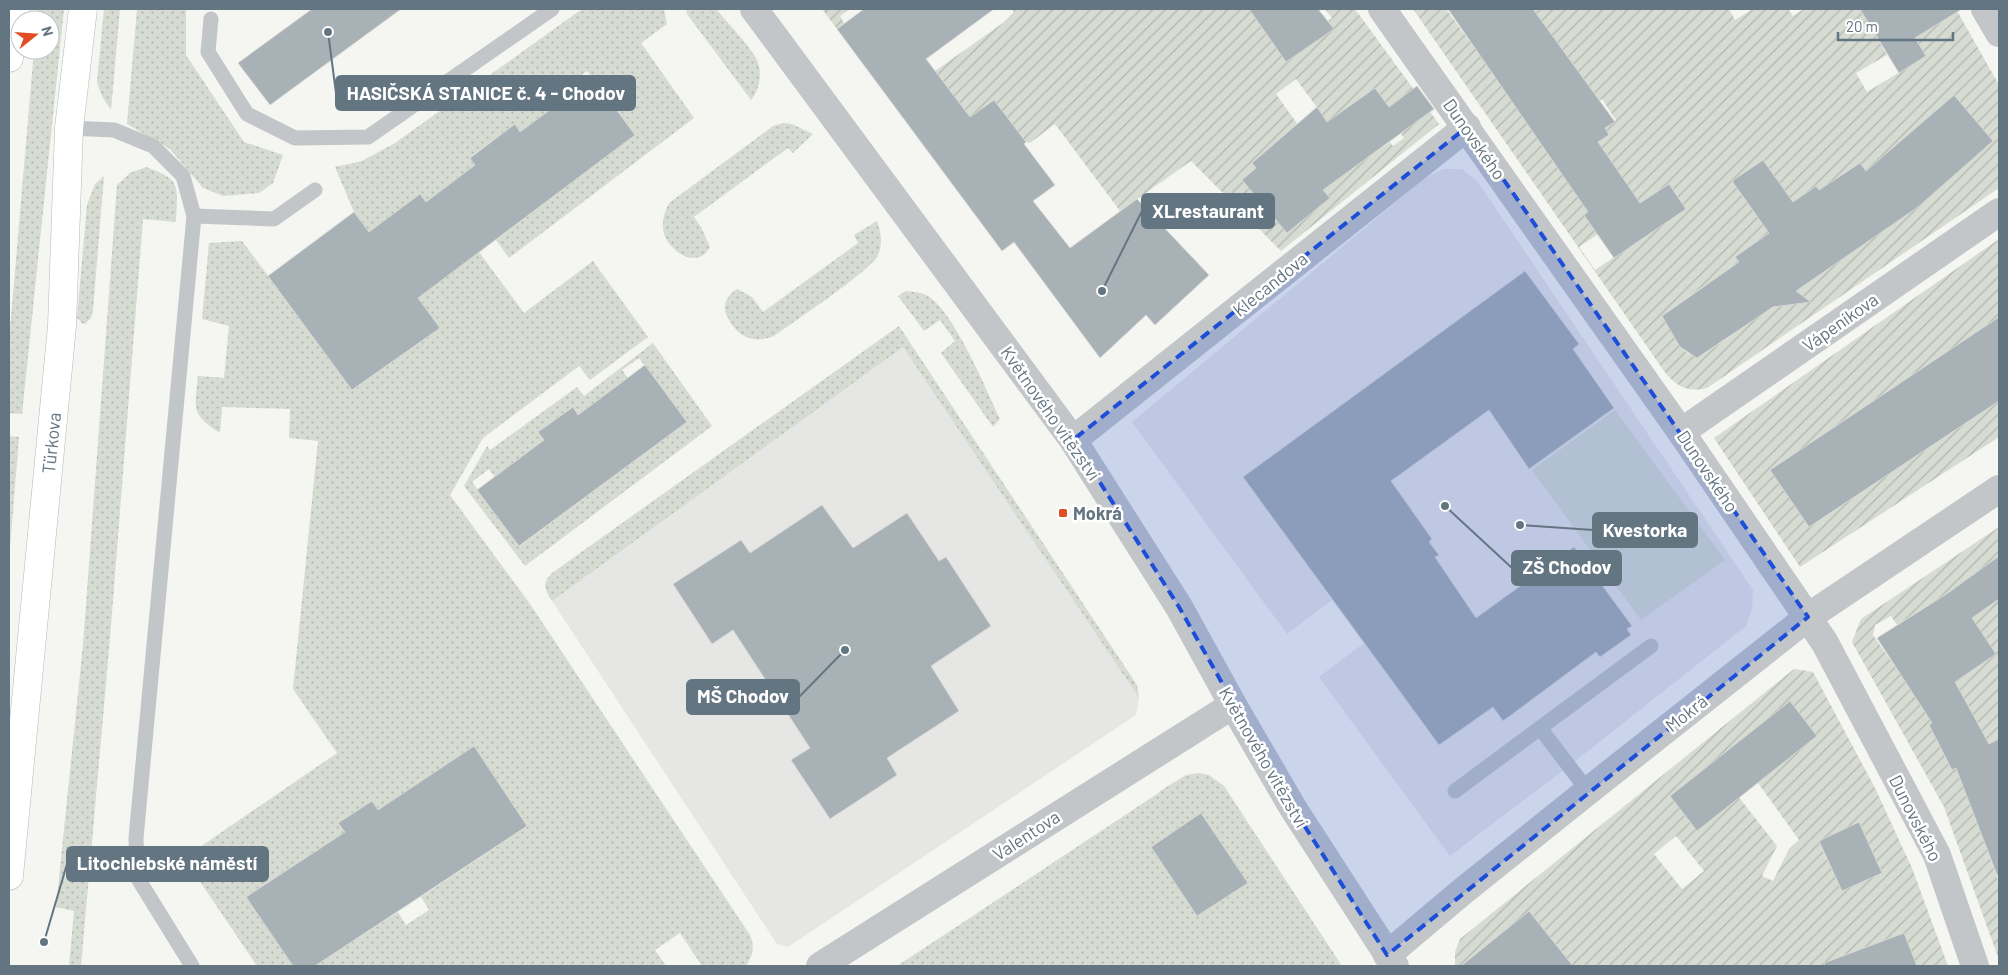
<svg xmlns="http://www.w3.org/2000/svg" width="2008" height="975" font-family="Barlow,sans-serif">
<defs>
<pattern id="grass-dots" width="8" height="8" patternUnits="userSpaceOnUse" patternTransform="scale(1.25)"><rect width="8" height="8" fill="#d6dcd2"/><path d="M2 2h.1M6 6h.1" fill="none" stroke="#b1b7b0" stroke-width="1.8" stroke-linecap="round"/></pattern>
<pattern id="garden-furrows" width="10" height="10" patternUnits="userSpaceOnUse" patternTransform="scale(1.25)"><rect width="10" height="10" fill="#d6dcd2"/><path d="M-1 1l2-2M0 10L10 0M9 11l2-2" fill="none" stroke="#b1b7b0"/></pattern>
</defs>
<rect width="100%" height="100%" fill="#f5f5f1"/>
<g fill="#e6e7e5">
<polygon points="1443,169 1462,169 1478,182 1753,590 1752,609 1746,626 1569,766 1450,856 1319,677 1364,643 1332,600 1287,634 1132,422 1425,178"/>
<polygon points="903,346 1139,698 1136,715 788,947 777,944 552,601"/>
</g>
<g fill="url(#grass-dots)" fill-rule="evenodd">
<polygon points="38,9 64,9 22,414 9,413 9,341 34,50 50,50 50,20 37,20"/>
<polygon points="104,9 120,9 111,110 102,96 97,82"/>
<polygon points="137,9 186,9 186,55 244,142 283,155 273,183 259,193 223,196 203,188 170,149 127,124"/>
<path d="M582,9H664L667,24L641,43L694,118L509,258L496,240L635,135L587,71L565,87L570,95L520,132L515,124L470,157L475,165L426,202L445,277L479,252L524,313L593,261L648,337L590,380L579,366L483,438L450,495L530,604L750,935C755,947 753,955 746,966H702L680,933L655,950L666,966H315L398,912L406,925L429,910L421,897L526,827L474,746L378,810L372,801L339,822L345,832L247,896L293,966H257L184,858L337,753L293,689L318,441L289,438L290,409L222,407L220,433C190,414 195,409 198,376L224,378L229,326L202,319L209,243L242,241L353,390L440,328L354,212L335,167L362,161L395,143Z"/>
<path d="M686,9H716C727,22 748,44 756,58C763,71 760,90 751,100L687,14Z"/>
<path d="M784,123L792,124L813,134L793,153L788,148L694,217L701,227L710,247C697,272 665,249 663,229C662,219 665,212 669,203L773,126Z"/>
<path d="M146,167C183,180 177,186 176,222L143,219L110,638L81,966H69L74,911L56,907L83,645L117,185L130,173Z"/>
<polygon points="104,176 93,310 91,318 85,324 82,323 77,318 87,205 95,184"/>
<path d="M877,221C881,233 883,243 878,255C872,270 792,323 774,336C750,346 733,333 725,311C724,301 729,294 737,289L752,297L763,312L858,243L854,235Z"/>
<path d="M906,291C913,292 922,292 928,296C954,312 986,389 1000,419L993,427L941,353L955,341L940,320L924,331L898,296Z"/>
<path d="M899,326L1137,685L1139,698L903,347L552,601C544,589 542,583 552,573Z"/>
<path d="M653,343L712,426L525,566L464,486L487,446L490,450L577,387L584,396ZM639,358L687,422L520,546L472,482L489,469L495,477L544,440L539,432L572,407L578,415L628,378L622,370Z"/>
<polygon points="9,436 19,437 9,560"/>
<path d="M1198,773L1209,775L1224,786L1342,966H897L1160,792V791L1186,775ZM1201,813L1248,883L1197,916L1151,847Z"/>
</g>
<g fill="url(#garden-furrows)" fill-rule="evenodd">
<polygon points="822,9 850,9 840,16 844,23 837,29"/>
<path d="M1012,9H1251L1250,10L1286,62L1333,28L1328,21L1332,18L1325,9H1355L1439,124L1281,251L1191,161L1120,211L1055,124L1030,143L1026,142L994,100L970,117L935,71L1003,23L1014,12ZM1296,79L1319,110L1298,125L1276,94ZM1375,88L1389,107L1397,101L1402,107L1400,122L1405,130L1401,134L1404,138L1393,146L1390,142L1363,161Z"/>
<path d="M1413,9H1446L1470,42L1517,9H1729L1735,20L1753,9H1788L1793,16L1804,9H1860L1887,55L1856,73L1867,92L1926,56L1915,38L1934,26L1924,9H1956L1999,85V188L1707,388C1687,393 1676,386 1664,371ZM1561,47L1579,72L1589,107L1602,99L1616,120L1605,128L1609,135L1559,170ZM1954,95L1993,141L1941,186L1902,140ZM1763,160L1779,183L1748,204L1732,181ZM1860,163L1899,220L1803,195L1816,186L1825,198L1850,170ZM1669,184L1686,209L1595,270L1579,247L1598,234L1589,211L1640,203ZM1779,226L1775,306L1771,309L1735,257ZM1702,287L1734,334L1701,356C1693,356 1687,354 1681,348L1662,316Z"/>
<polygon points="1999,239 1999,317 1770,470 1809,527 1999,401 1999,437 1800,567 1714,438"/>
<path d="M1999,527V556L1967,579L1987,607L1999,599V739L1988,745L1999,767V788L1968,800L1999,882V960L1944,807L1852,642L1861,619ZM1928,605L1958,650L1941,657L1905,681L1873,635L1875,625L1891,616L1897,625ZM1967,705L1983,754L1952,770L1929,725Z"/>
<path d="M1794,669L1813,672L1875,788L1912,868L1948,966H1917L1904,933L1842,956L1846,966H1551L1552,964L1564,954L1529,911L1484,948L1480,966H1455V952L1460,939ZM1790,701L1817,736L1792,756ZM1709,765L1731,792L1691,824L1670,796ZM1753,776L1799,840L1789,849L1773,881L1762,876L1777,846L1734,791ZM1859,822L1882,873L1842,891L1821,847L1831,841L1828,837ZM1676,836L1704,871L1682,889L1654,854Z"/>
</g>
<polygon fill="#d6dcd2" points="1615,410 1725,560 1641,620 1532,470"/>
<g fill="#a8b1b6" stroke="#d6d6d4">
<polygon points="312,9 401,9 270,105 238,63"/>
<polygon points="864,9 994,9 926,59 970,117 994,100 1026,142 1024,144 1055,185 1033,201 1070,248 1137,199 1209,275 1155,325 1146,315 1100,358 1014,242 1002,251 837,29"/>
<polygon points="1249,9 1318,9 1334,29 1286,62"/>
<polygon points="1448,9 1533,9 1615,122 1605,128 1609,135 1598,142 1640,203 1669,184 1686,209 1614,258 1584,215 1588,212"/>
<polygon points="1860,9 1962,9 1915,38 1926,56 1899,73"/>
<polygon points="593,78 635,135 418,298 440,328 352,390 268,276 354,212 369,232 420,194 426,202 475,165 470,158 515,124 520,132"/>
<polygon points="1417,86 1434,109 1323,190 1330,198 1287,233 1242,180 1256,168 1252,163 1317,107 1327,122 1375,88 1389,107"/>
<polygon points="1954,95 1993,141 1918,207 1796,291 1811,302 1773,307 1697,358 1680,347 1662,316 1739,262 1735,257 1769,233 1732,181 1763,160 1793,202 1816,186 1819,190 1860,163 1866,171"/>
<polygon points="1525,271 1579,344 1573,349 1614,408 1529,469 1489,410 1391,481 1432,539 1429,542 1439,555 1435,557 1476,618 1574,547 1632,626 1627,629 1631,635 1600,657 1596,652 1503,721 1493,707 1439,745 1243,477"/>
<polygon points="1999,317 1999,401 1809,527 1770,470"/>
<polygon points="645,365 687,422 519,546 477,490 544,440 538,432 573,407 578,415"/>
<polygon points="822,505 853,548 907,513 939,561 946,557 991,626 931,666 959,711 887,758 897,775 830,819 791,760 810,748 733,630 712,644 673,584 741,540 750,553"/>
<polygon points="1999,556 1999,599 1972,618 1996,654 1955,682 1989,744 1999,739 1999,875 1997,875 1956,768 1952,770 1929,725 1932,723 1877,638 1948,593"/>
<polygon points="1790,701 1817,736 1697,831 1670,796"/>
<polygon points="474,746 527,826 315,966 293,966 246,897 345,832 338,823 372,801 378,810"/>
<polygon points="1201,813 1248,883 1197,916 1151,847"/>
<polygon points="1859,822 1882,873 1842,891 1819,841"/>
<polygon points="1529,911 1573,966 1461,966"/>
<polygon points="1904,933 1917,966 1825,966 1824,963"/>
</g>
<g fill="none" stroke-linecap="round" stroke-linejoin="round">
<defs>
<g id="secondary">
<polyline points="9,58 15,9"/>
<polyline points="9,876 62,326 69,128 83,9"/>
</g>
</defs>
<use href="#secondary" stroke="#b4babe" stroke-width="29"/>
<g stroke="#c2c6c9" stroke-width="15">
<polyline points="211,19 208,52 247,114 295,138 368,137 552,9"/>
<polyline points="69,128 114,130 153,146 183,176 194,216 136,838 137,877 192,966"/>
<polyline points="194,216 274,219 315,190"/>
<polyline points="1455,791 1540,728"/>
<polyline points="1588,791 1540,728 1651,646"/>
</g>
<g stroke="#c2c6c9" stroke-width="28">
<polyline points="1382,9 1681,432 1825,643 1937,855 1975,966"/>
<polyline points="1985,9 1999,33"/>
<polyline points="1681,432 1999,212"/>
<polyline points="1073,440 1467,127"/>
<polyline points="1387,955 1463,891 1588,791 1808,617 1999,489"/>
<polyline points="820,966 1233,705"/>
</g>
<polyline stroke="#c2c6c9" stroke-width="28" points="754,9 1073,440 1179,607 1233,705 1293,808 1395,966"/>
<use href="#secondary" stroke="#fff" stroke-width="28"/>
</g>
<path fill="#1d4ed8" fill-opacity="0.2" stroke="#1d4ed8" stroke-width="4" stroke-dasharray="10 6" stroke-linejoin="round" d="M1467,127L1808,617L1387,955L1293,808L1179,607L1073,440Z"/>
<rect fill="#e14e26" stroke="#fff" stroke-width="2" x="1058" y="508" width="10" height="10" rx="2.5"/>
<g text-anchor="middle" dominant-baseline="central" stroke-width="5" stroke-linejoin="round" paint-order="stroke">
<g font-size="18" fill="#647582" stroke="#fff">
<text transform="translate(1475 139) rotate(55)">Dunovského</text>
<text transform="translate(1270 284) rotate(-39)">Klecandova</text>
<text transform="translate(1840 322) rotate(-35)">Vápeníkova</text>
<text transform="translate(1051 413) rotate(55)">Květnového vítězství</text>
<text transform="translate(51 443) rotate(-84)">Türkova</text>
<text transform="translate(1708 471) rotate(56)">Dunovského</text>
<text transform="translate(1686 713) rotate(-38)">Mokrá</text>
<text transform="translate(1264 757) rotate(60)">Květnového vítězství</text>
<text transform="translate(1916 818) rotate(63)">Dunovského</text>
<text transform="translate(1026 835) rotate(-33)">Valentova</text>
</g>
<g font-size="18" font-weight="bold" fill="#647582" stroke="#fff" text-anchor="start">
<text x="1073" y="513">Mokrá</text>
</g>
</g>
<path fill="none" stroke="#647582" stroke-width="2" d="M328 32L336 93M1102 291L1142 211M1520 525L1593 530M1445 506L1512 568M845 650L799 697M44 942L67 864"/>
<g fill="#647582" stroke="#fff" stroke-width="2">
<circle cx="328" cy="32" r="5"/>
<circle cx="1102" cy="291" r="5"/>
<circle cx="1520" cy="525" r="5"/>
<circle cx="1445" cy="506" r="5"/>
<circle cx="845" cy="650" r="5"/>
<circle cx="44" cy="942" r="5"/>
</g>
<g fill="#647582" stroke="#647582" stroke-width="2">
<rect x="336" y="76" width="299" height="34" rx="5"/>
<rect x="1142" y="194" width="132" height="34" rx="5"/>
<rect x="1593" y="513" width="104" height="34" rx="5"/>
<rect x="1512" y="551" width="109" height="34" rx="5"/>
<rect x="687" y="680" width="112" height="34" rx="5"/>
<rect x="67" y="847" width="201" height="34" rx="5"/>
</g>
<g font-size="19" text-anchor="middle" font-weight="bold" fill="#fff">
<text x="486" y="100">HASIČSKÁ STANICE č. 4 - Chodov</text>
<text x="1208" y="218">XLrestaurant</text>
<text x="1645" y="537">Kvestorka</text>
<text x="1567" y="574">ZŠ Chodov</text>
<text x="743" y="703">MŠ Chodov</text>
<text x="167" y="870">Litochlebské náměstí</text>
</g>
<rect width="2008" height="975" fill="none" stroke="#647582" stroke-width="20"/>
<g transform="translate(35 35) rotate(73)"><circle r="24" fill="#ffffff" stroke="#c1c8cd"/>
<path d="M0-4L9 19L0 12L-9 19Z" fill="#e14e26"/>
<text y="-8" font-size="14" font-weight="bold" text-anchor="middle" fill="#647582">N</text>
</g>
<path d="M1838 32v8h115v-8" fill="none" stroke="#647582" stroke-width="2.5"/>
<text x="1846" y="32" font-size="15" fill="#647582" stroke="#ffffff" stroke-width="4" paint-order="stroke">20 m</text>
</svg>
